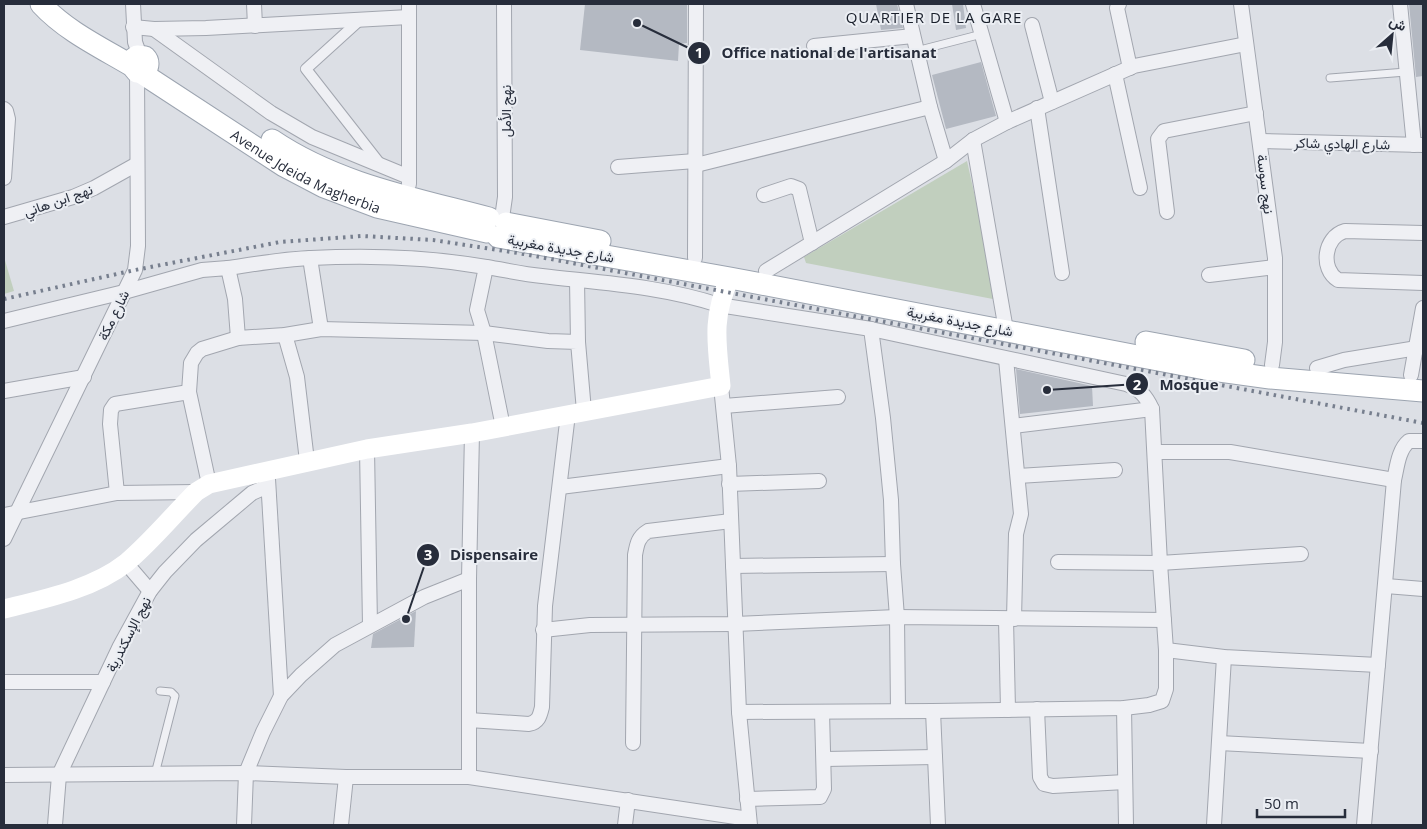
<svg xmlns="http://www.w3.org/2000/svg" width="1427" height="829" font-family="'Open Sans',Vazirmatn,sans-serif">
<rect width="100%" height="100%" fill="#dcdfe5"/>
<g fill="#c1cfbe">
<polygon points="967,161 998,300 806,263 804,257"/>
<polygon points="4,257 14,291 4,294"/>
</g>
<g fill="#b4b9c2">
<polygon points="585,4 687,4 687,43 679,44 678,61 580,50"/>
<polygon points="876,4 897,4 903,28 881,30"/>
<polygon points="952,4 963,4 966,28 956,30"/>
<polygon points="1409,4 1423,4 1423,76 1416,77"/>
<polygon points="981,62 996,116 946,129 932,75"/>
<polygon points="1016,369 1092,386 1093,406 1020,414"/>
<polygon points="416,611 414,647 371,648 373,634"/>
</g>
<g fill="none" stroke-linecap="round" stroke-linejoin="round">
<defs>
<g id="service">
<polyline points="916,51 982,34"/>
<polyline points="1330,78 1406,72"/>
<polyline points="155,774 175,696 171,692 160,691"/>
</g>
<polyline id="pedestrian" points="360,20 306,69 381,165"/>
<g id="minor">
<polyline points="133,4 135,42 140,56"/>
<polyline points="254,4 255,26"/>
<polyline points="906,4 930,107 946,161"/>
<polyline points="973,4 1007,122"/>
<polyline points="1119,4 1117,8 1130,68"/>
<polyline points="1241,4 1275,258 1275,342 1272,365"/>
<polyline points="1400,4 1414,145"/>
<polyline points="1032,25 1052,102"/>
<polyline points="133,27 154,29 206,28 409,17"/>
<polyline points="154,29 271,113 312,137 409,177"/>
<polyline points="814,46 913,36"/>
<polyline points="1115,74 1140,188"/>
<polyline points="1037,108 1062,273"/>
<polyline points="4,109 6,111 8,119 4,178"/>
<polyline points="973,140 1006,330"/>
<polyline points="1260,141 1423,145"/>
<polyline points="696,165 930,107"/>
<polyline points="618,167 695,161"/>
<polyline points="409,184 409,4"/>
<polyline points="764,195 791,186 799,189 812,243"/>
<polyline points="1167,212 1158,139 1164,131 1256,113"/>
<polyline points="4,217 73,197 94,188 137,164"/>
<polyline points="502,218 505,197 504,4"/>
<path d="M1423,233L1345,231C1324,237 1320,269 1338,280L1423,283"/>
<polyline points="310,258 321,329"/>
<polyline points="695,258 696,4"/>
<path d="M486,267C505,270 523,274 542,276C602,283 661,286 719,305L871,329L1126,384C1140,389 1146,396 1152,409L1160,563L1166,650V689L1162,701L1149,705L1124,708L933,711L739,712"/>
<path d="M228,268C255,264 283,259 311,258C369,255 429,257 486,267L477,310L484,333L503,427"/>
<polyline points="766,271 946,161 973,140 1007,122 1134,66 1246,44"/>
<polyline points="1209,275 1275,267"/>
<polyline points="577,280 578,342"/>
<polyline points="4,321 124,292 202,270 228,268 235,299 238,338"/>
<polyline points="871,329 883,418 891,500 893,564 897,617 898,711"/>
<polyline points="285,335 297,377 307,461"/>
<polyline points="1006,359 1021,514 1016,534 1014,619"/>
<polyline points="1317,368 1344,360 1423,347"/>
<polyline points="1411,375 1423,308"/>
<polyline points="721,386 729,466 739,712 750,825"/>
<polyline points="4,391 84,377"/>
<polyline points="724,406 838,397"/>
<polyline points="1013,426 1152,409"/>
<polyline points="367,449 370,625"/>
<polyline points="1155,452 1230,452 1394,480"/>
<polyline points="1018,476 1115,470"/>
<polyline points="268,479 281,696"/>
<polyline points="209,484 189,392 191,363 197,353 202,349 238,338 285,335 321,329 484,333 548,341 578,342 584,411"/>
<polyline points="729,484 819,481"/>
<polyline points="560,487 729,466"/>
<polyline points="117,493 110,424 111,410 115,404 189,392"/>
<polyline points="4,515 117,493 196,492"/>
<polyline points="4,539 135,270 138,246 137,72"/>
<polyline points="1058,562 1160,563 1301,554"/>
<polyline points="126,563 150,591"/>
<polyline points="733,566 893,564"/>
<polyline points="1386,586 1423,589"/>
<polyline points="1006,619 1008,710"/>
<polyline points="543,630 590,625 735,624 897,617 1164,620"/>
<polyline points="1166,650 1224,657 1378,665"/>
<polyline points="4,682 103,682"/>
<polyline points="1124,708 1126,825"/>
<polyline points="1037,709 1040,777 1044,784 1053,786 1125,782"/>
<polyline points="933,711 938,825"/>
<path d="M469,720L529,724C539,722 540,715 542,707L545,606L568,414"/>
<path d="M633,743L635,555C637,544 638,537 648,531L731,521"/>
<polyline points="1219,743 1371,751"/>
<polyline points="825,759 935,757"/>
<polyline points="4,775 246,773 346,777 469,777 749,819"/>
<polyline points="469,777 469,579 472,433"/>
<polyline points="747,799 820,797 824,789 822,712"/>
<polyline points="55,825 59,775 120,646 150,591 165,572 196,540 252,493 268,486"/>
<polyline points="244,825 246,773 263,732 281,696 301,675 335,645 424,597 469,579"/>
<polyline points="341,825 346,777"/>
<polyline points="625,825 628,800"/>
<polyline points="1214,825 1224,657"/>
<path d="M1364,825L1394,480C1397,468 1398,450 1409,441H1423"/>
</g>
<g id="primary">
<path d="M41,4C66,31 100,47 132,66L137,72L145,71C149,66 149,61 145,57L137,56L133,59L132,66"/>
<path id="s1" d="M140,72L284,166L324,187L377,207L487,232"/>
<path d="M272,140C337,184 414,198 489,218"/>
<polyline points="506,223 600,241"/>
<polyline points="498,237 730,278 1205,369 1270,378 1423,391"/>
<polyline points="1146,342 1244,360"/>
</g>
</defs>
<use href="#service" stroke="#a2a6af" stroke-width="9"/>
<use href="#pedestrian" stroke="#a2a6af" stroke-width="12"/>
<use href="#minor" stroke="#a2a6af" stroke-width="16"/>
<use href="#primary" stroke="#9ca4b0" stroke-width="23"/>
<use href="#service" stroke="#eff0f4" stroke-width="7"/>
<use href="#pedestrian" stroke="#eff0f4" stroke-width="10"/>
<use href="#minor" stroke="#eff0f4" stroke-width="14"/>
<path stroke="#fff" stroke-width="19" d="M4,609C44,599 93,589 126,563C151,542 173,515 196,492L209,484L367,449L472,433L721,386C717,345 711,317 730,278"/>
<use href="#primary" stroke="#fff" stroke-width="21"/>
<polyline stroke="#777f8e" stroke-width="4" stroke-dasharray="2.5 5" stroke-linecap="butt" points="4,299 135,270 280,242 362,236 433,240 524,254 1423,423"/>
</g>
<g text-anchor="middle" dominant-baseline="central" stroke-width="4" stroke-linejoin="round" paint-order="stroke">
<g font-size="14" fill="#272d3b" stroke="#ebeef3">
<text transform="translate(505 111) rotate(-90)">نهج الأمل</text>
<text transform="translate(1342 143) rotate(1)">شارع الهادي شاكر</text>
<text stroke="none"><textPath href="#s1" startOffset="194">Avenue Jdeida Magherbia</textPath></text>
<text transform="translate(1266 184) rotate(83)">نهج سوسة</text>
<text transform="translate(58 200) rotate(-19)">نهج ابن هاني</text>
<text transform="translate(561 248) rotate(10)">شارع جديدة مغربية</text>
<text transform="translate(113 315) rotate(-64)">شارع مكة</text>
<text transform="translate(960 321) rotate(11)">شارع جديدة مغربية</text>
<text transform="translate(128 634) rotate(-63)">نهج الإسكندرية</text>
</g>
<g font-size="15" letter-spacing="1" fill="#191f2b" stroke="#ebeef3">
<text x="934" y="17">QUARTIER DE LA GARE</text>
</g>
</g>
<path fill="none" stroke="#272d3b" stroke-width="2" d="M637 23L699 53M1047 390L1137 384M406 619L428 555"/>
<g fill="#272d3b" stroke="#ebeef3" stroke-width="2">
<circle cx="637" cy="23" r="5"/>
<circle cx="1047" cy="390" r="5"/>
<circle cx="406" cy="619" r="5"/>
<circle cx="699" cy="53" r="12"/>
<circle cx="1137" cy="384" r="12"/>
<circle cx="428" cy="555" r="12"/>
</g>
<g font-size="15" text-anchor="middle" font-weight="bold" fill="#fff">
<text x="699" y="58">1</text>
<text x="1137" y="390">2</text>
<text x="428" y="560">3</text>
</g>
<g font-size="15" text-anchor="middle" font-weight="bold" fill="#272d3b" stroke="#ebeef3" stroke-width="4" stroke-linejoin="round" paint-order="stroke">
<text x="829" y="58">Office national de l'artisanat</text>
<text x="1189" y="390">Mosque</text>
<text x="494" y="560">Dispensaire</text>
</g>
<rect width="1427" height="829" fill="none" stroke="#272d3b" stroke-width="10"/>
<g transform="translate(1392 35) rotate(27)" stroke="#ebeef3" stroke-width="4" paint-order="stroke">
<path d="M0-4L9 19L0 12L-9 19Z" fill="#272d3b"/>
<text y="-8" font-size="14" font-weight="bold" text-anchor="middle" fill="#272d3b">ش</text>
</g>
<path d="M1257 809v8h88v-8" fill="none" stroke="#272d3b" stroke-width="2.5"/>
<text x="1264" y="809" font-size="15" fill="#272d3b" stroke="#ebeef3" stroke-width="4" paint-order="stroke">50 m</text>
</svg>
